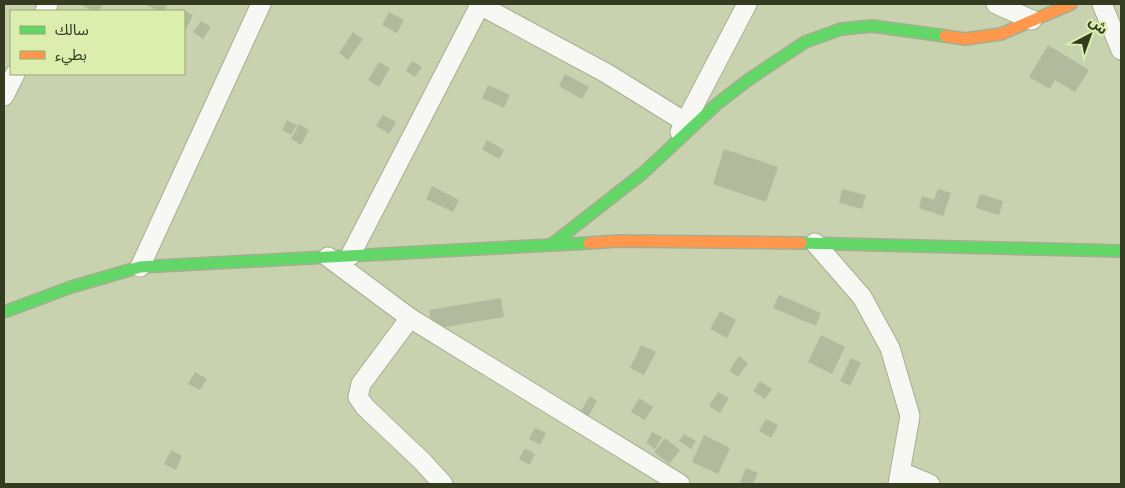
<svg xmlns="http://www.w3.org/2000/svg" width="1125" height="488" font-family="'IBM Plex Sans','Noto Sans Arabic',sans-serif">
<rect width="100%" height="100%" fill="#c8d2af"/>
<g fill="#b2ba9e">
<polygon points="79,4 103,4 99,11 94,11"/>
<polygon points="144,4 168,4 164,11 159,11"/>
<polygon points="181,9 193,15 186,29 184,27 184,11 180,11"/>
<polygon points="389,12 404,20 397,33 382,25"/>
<polygon points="201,21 211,27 203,39 193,32"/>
<polygon points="353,32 363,39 348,60 339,53"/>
<polygon points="1048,45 1089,70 1075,92 1055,80 1050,89 1029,77"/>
<polygon points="412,61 422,67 415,77 406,71"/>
<polygon points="379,62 390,68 379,87 368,80"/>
<polygon points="565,74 589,87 582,99 559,86"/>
<polygon points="488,85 510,95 504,108 482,98"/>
<polygon points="383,115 396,122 389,134 376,126"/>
<polygon points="287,120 297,125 291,135 282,130"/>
<polygon points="299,124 309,130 301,145 291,139"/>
<polygon points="487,140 504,150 499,159 482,149"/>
<polygon points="724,149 778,167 766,202 713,184"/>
<polygon points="432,186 459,200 453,212 426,199"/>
<polygon points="842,189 866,195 862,209 839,203"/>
<polygon points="938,189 951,193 943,216 919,208 922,196 934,200"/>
<polygon points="980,194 1003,201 999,215 976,208"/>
<polygon points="779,295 821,313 816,326 773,308"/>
<polygon points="501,298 504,317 433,329 429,310"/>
<polygon points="720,311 736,320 727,338 710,329"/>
<polygon points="821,335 845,347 832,374 808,362"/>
<polygon points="641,345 656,352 644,375 630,368"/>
<polygon points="739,356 748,363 738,377 729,371"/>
<polygon points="851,358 861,363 850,386 840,381"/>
<polygon points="195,372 207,379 200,390 188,384"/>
<polygon points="760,381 772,389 765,399 753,391"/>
<polygon points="718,392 729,398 720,413 709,406"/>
<polygon points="555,396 581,411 590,396 597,401 584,424 550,404"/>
<polygon points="639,398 653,407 645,420 631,412"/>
<polygon points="766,419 778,425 771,438 759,431"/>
<polygon points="535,428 546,433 540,445 529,439"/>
<polygon points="652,432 662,437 655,449 646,443"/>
<polygon points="684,434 696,441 691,449 679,441"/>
<polygon points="704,435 730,448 718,474 692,462"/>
<polygon points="665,438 680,450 669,464 654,452"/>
<polygon points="525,448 535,454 530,465 519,459"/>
<polygon points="171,450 182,456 176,470 164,464"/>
<polygon points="746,468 758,473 753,484 744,484 740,482"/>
</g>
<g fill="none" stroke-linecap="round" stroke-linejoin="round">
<defs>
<g id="street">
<polyline points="478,4 606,73 685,122"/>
<polyline points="996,4 1032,20"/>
<polyline points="1102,4 1121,50"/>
<polyline points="45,11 48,4"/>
<polyline points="4,96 15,74"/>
<polyline points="680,132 747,4"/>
<polyline points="815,243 862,297 890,348 910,416 898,484"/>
<polyline points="350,256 480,5"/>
<polyline points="328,257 410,318 680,484"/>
<polyline points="140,267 261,4"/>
<polyline points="410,318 361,384 358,397 365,407 422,461 443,484"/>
<polyline points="901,472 930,484"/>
</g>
<g id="fast">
<polyline points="801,243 1121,251"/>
<polyline points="551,245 643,173 717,104 748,80 805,42 841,29 872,26 945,36"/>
<polyline points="4,312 71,287 140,267 589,243"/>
</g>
<g id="slow">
<polyline points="945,36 965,39 1001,34 1071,4"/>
<polyline points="589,243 618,241 801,243"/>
</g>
</defs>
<use href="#street" stroke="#a6ae92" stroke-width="21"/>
<use href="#fast" stroke="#a6ae92" stroke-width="14"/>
<use href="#slow" stroke="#a6ae92" stroke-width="14"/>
<use href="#street" stroke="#f7f8f3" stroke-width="19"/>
<use href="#fast" stroke="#63d668" stroke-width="11"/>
<use href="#slow" stroke="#ff974d" stroke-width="11"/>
</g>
<rect width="1125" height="488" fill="none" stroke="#343b21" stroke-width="10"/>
<rect x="10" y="10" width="175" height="65" fill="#dbeead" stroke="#98a675"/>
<rect x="20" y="26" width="25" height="8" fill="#63d668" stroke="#98a675"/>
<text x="55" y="35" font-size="15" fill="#343b21">سالك</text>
<rect x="20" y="51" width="25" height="8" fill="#ff974d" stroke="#98a675"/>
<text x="55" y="60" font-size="15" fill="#343b21">بطيء</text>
<g transform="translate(1090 35) rotate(41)" stroke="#dbeead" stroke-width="4" paint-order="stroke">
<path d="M0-4L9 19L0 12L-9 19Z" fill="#343b21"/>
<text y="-8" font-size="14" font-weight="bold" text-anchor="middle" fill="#343b21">ش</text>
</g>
</svg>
